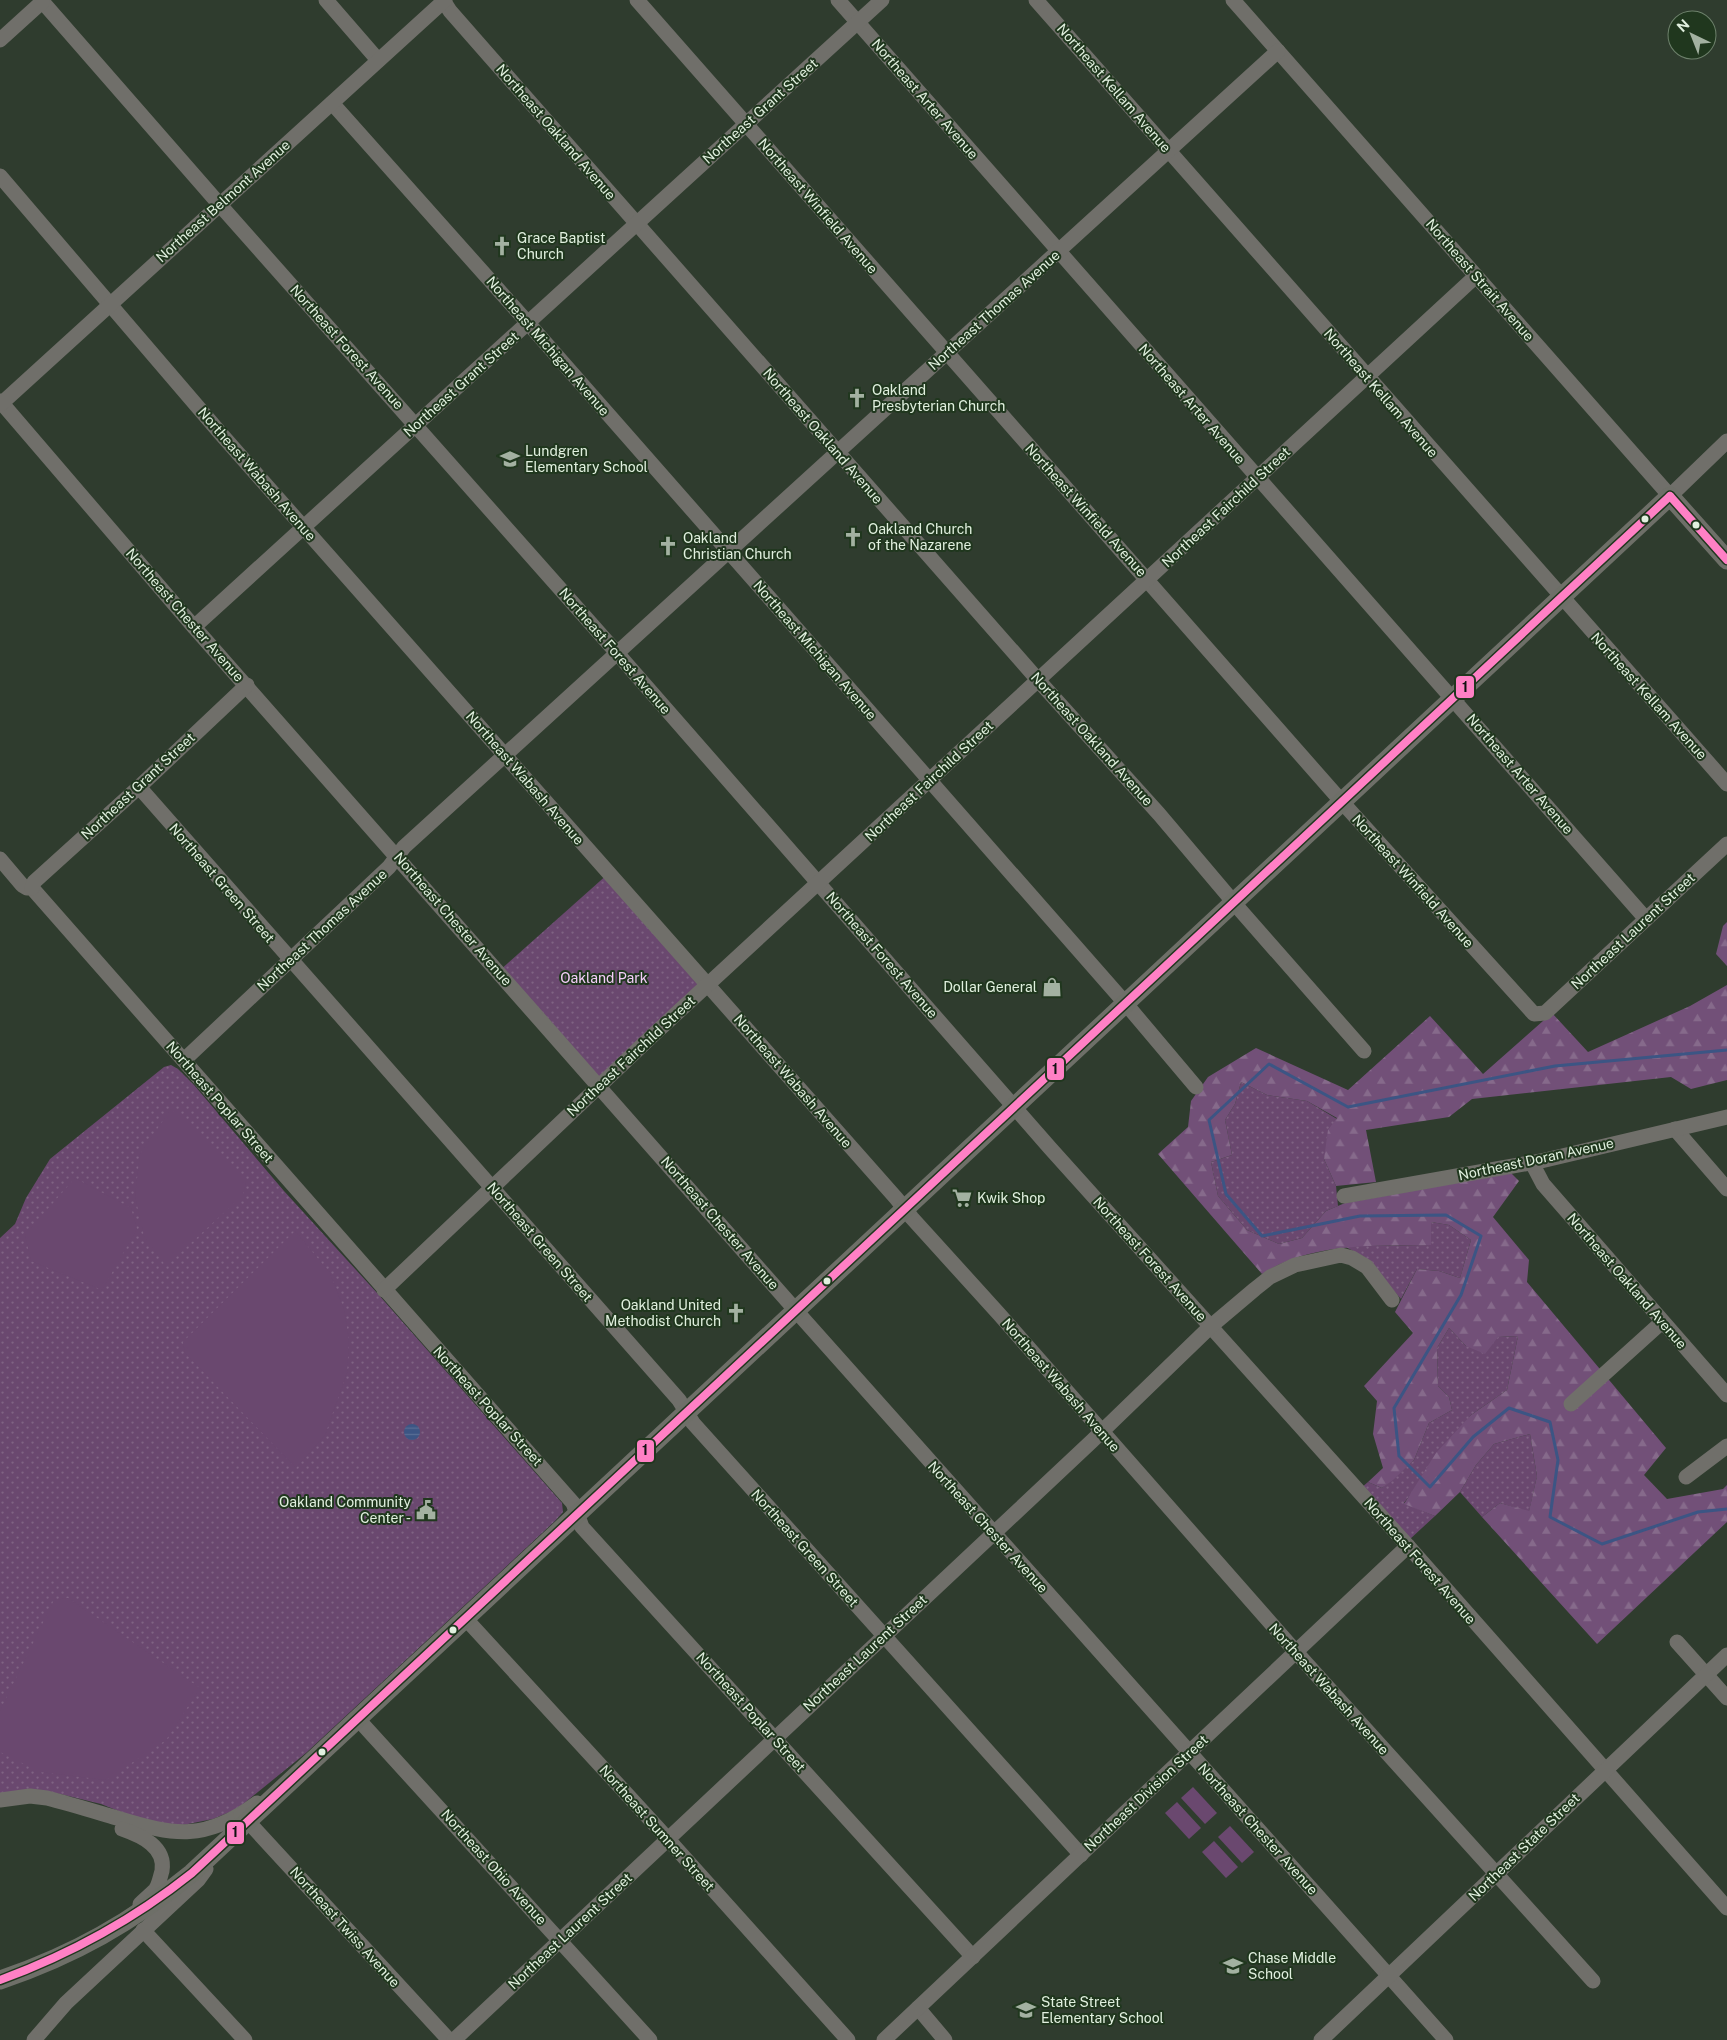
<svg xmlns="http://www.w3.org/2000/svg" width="1727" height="2040" font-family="'Public Sans',sans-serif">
<defs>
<pattern id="grass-dots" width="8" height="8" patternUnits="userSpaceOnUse" patternTransform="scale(1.25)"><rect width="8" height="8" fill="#6a486f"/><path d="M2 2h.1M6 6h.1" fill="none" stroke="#7f6383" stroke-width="1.8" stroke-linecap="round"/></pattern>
<pattern id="forest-firs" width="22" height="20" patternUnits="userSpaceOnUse" patternTransform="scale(1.25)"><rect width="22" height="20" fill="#725078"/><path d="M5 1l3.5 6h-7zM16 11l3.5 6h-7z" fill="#866a8b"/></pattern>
<pattern id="water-rules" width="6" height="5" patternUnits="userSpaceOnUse" patternTransform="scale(1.25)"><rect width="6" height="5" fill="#3c5584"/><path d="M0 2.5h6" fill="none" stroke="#586e95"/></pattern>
</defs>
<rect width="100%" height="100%" fill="#2f3c2e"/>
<g fill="url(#grass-dots)">
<polygon points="609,873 708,985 600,1085 499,971"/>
<polygon points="171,1065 178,1069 194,1085 284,1191 378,1294 562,1503 563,1512 555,1521 306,1753 237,1809 213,1819 178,1826 141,1820 101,1804 60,1794 27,1790 0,1794 0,1238 15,1224 26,1198 50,1159 164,1067"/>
<polygon points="1241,1082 1267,1095 1307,1101 1337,1119 1324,1159 1336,1186 1338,1206 1326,1211 1302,1238 1279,1244 1247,1230 1218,1196 1211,1162 1232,1155 1225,1120 1235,1104"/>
<polygon points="1431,1222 1449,1225 1471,1240 1460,1278 1439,1271 1417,1269 1401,1299 1364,1257 1344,1246 1430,1245"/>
<polygon points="1449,1328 1466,1346 1498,1337 1518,1336 1507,1390 1471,1415 1404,1503 1435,1516 1409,1540 1361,1488 1368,1482 1382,1488 1414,1460 1429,1423 1452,1410 1449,1397 1438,1386 1437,1348"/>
<polygon points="1530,1434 1537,1476 1529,1512 1500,1503 1482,1517 1460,1492 1476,1465 1494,1444"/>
</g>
<g fill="url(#forest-firs)">
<polygon points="1727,922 1727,966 1716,954 1723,926"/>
<path d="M1727,985V1080L1691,1089L1671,1077L1472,1099L1449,1117L1366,1130L1376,1182L1336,1186L1324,1159L1328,1130L1337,1118L1307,1101L1267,1095L1241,1082L1235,1104L1225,1120L1232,1155L1211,1162L1218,1196L1247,1230L1279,1244L1302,1238L1326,1211L1345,1203L1511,1173L1519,1181L1493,1217L1529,1260L1527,1282L1666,1448L1644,1475L1667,1499L1723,1489L1727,1485V1522L1597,1644L1482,1517L1500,1503L1529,1511L1537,1476L1530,1434L1494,1444L1476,1465L1460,1492L1435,1516L1404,1504L1436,1453L1471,1415L1507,1390L1518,1336L1498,1337L1485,1354L1466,1346L1449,1328L1437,1348L1438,1386L1449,1397L1452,1410L1429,1423L1414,1460L1393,1480L1382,1488L1368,1482L1383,1468L1373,1434L1377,1401L1364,1386L1413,1333L1395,1312L1417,1269L1439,1271L1460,1278L1471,1240L1449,1225L1431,1222V1245C1374,1246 1312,1242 1262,1274L1158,1154L1188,1127L1191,1101L1208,1077L1256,1048L1348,1090L1430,1016L1483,1074L1552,1013L1588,1052L1690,1006Z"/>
</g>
<g fill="#6a486f">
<polygon points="171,1109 246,1182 243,1195 166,1266 144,1236 135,1196 140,1154"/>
<polygon points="75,1178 131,1208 137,1229 102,1290 31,1261 25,1235"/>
<polygon points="295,1231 330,1273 344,1309 349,1340 347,1373 325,1435 296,1468 185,1353 183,1342"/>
<polygon points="68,1598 200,1688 166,1740 106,1780 40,1772 0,1752 0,1711 54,1600"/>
<polygon points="1193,1787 1217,1813 1205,1824 1181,1798"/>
<polygon points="1177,1802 1201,1828 1189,1839 1165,1813"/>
<polygon points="1230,1826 1254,1852 1242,1863 1218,1837"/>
<polygon points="1214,1841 1238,1867 1226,1878 1202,1852"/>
</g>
<circle fill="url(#water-rules)" cx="412" cy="1432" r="8"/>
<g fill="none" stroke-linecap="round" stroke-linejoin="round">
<polyline stroke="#3c5584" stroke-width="3" points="1727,1050 1555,1066 1348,1107 1269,1064 1209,1120 1226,1194 1262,1236 1360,1216 1446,1215 1481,1236 1461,1295 1394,1408 1399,1456 1430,1487 1473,1437 1509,1408 1550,1422 1558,1460 1550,1517 1602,1544 1698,1512 1727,1509"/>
<g stroke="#706f6a" stroke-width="15">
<polyline points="41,0 220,205 617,653 1050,1148 1408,1546 1727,1908"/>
<polyline points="326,0 378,60"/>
<polyline points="443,0 450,11 1038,680 1159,814 1241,911 1364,1051"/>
<polyline points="637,0 1342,802 1534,1014 1545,1013 1727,844"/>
<polyline points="838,0 1646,919"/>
<polyline points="1036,0 1727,784"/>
<polyline points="1233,0 1670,496 1727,441"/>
<polyline points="0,40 42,2"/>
<polyline points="332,103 528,323 1126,1004 1196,1087"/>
<polyline points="0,176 221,434 896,1198 912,1218 999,1314 1296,1652 1593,1981"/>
<polyline points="0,401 194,627 806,1322 1446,2040"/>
<polyline points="2,403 445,0"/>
<polyline points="194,627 882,0"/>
<path d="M139,787C318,992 500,1195 679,1400L693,1423L1081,1855"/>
<polyline points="0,859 22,885 27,888 32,888 550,1477 573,1503 582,1527 973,1957"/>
<polyline points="32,888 34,882 139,787 247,685"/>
<polyline points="184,1060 389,867 404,847 1278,51"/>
<polyline points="1675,1129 1727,1189"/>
<polyline points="1532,1163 1543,1184 1727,1395"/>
<polyline points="1344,1196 1541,1161 1727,1117"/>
<polyline points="384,1290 652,1036 1476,276"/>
<polyline points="1571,1404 1662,1322"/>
<polyline points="1686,1477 1727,1446"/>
<polyline points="465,1618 657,1827 848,2040"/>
<polyline points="1677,1642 1727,1698"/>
<polyline points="357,1718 650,2040"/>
<path d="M0,1800L30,1796L47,1798C70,1804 93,1811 117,1818C175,1836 206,1841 257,1803"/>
<polyline points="241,1814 449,2040"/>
<path d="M122,1829C142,1836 166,1847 162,1871C160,1877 159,1885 155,1890C150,1895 145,1899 140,1904"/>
<polyline points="143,1930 245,2040"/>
<polyline points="918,2008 945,2040"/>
<polyline points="34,2040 66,2003 198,1880 206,1869"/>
<polyline points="454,2040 1092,1441 1210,1327 1255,1289 1270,1277 1295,1265 1341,1255 1352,1258 1367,1267 1392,1300"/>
<polyline points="884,2040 1408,1546"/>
<polyline points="1321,2040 1727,1655"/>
</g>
<path stroke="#6e6f68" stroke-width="19" d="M0,1980C74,1955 132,1922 192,1873L1670,496L1727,560"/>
<defs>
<g id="bus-1">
<polyline points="1670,496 1727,560"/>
<path d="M0,1980C71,1954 133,1920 192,1873L1670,496"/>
</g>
</defs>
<use href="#bus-1" stroke="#20371e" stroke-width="11"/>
<use href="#bus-1" stroke="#ff80c5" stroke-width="8"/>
</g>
<defs>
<symbol id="church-bare" viewBox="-9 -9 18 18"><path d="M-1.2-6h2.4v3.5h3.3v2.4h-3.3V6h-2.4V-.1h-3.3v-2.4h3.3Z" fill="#a3b1a1" stroke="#20371e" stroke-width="2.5" paint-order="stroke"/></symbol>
<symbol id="school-bare" viewBox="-9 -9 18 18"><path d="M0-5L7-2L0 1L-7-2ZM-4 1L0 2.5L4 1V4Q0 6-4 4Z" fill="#a3b1a1" stroke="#20371e" stroke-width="2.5" paint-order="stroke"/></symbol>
<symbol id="shop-bare" viewBox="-9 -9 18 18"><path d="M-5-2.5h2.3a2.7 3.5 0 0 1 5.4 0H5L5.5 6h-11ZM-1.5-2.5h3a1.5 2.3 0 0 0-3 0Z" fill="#a3b1a1" stroke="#20371e" stroke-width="2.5" paint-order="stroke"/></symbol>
<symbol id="supermarket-bare" viewBox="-9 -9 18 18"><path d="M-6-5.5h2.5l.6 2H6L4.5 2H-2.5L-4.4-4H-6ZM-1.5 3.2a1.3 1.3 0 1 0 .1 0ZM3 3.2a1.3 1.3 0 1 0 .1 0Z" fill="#a3b1a1" stroke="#20371e" stroke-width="2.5" paint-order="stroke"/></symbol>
<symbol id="civic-bare" viewBox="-9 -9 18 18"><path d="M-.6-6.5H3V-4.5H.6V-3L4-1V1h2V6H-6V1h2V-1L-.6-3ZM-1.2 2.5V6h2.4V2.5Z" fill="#a3b1a1" stroke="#20371e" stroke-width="2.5" paint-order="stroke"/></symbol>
</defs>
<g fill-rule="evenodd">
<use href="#church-bare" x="488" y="232" width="28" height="28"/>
<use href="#church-bare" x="843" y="384" width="28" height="28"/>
<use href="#school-bare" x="496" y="445" width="28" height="28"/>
<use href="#church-bare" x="839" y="523" width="28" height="28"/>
<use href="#church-bare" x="654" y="532" width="28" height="28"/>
<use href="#shop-bare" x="1038" y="973" width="28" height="28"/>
<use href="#supermarket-bare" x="948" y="1184" width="28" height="28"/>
<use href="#church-bare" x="722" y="1299" width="28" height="28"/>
<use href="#civic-bare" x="412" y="1496" width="28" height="28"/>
<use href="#school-bare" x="1219" y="1952" width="28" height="28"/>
<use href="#school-bare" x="1012" y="1996" width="28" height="28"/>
</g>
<g fill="#e1f0df" stroke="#20371e" stroke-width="2">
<circle cx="1645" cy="519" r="4.5"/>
<circle cx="1696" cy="525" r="4.5"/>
<circle cx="827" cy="1281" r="4.5"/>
<circle cx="453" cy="1630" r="4.5"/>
<circle cx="322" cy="1752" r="4.5"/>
</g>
<g text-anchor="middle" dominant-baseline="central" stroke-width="4" stroke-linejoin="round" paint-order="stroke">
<g font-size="14" fill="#e1f0df" stroke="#20371e">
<text transform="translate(1114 88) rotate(49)">Northeast Kellam Avenue</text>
<text transform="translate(925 99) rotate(49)">Northeast Arter Avenue</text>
<text transform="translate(760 111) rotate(-42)">Northeast Grant Street</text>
<text transform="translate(556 132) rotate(49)">Northeast Oakland Avenue</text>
<text transform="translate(223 201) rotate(-42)">Northeast Belmont Avenue</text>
<text transform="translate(818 206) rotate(49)">Northeast Winfield Avenue</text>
<text transform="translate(1480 280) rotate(49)">Northeast Strait Avenue</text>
<text transform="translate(994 310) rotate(-42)">Northeast Thomas Avenue</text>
<text transform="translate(548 346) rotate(49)">Northeast Michigan Avenue</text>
<text transform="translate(347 347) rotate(48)">Northeast Forest Avenue</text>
<text transform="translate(461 384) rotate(-42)">Northeast Grant Street</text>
<text transform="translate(1381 393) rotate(49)">Northeast Kellam Avenue</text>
<text transform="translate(1192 404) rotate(49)">Northeast Arter Avenue</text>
<text transform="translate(823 436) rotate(49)">Northeast Oakland Avenue</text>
<text transform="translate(257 474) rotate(49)">Northeast Wabash Avenue</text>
<text transform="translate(1226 507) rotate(-43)">Northeast Fairchild Street</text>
<text transform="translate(1086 510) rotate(48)">Northeast Winfield Avenue</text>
<text transform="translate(185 615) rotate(49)">Northeast Chester Avenue</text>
<text transform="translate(815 650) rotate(49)">Northeast Michigan Avenue</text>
<text transform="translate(615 651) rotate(49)">Northeast Forest Avenue</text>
<text transform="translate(1649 696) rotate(48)">Northeast Kellam Avenue</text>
<text transform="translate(1092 739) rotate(48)">Northeast Oakland Avenue</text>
<text transform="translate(1520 774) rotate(49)">Northeast Arter Avenue</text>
<text transform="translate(525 778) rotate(49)">Northeast Wabash Avenue</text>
<text transform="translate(929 781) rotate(-43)">Northeast Fairchild Street</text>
<text transform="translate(138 786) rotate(-43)">Northeast Grant Street</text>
<text transform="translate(1413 881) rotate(48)">Northeast Winfield Avenue</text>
<text transform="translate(222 883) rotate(49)">Northeast Green Street</text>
<text transform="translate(453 919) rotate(49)">Northeast Chester Avenue</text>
<text transform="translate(322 930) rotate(-43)">Northeast Thomas Avenue</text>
<text transform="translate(1633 931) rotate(-43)">Northeast Laurent Street</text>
<text transform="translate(882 955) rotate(49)">Northeast Forest Avenue</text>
<text transform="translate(631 1056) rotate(-43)">Northeast Fairchild Street</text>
<text transform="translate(793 1081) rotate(49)">Northeast Wabash Avenue</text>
<text transform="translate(220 1102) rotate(49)">Northeast Poplar Street</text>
<text transform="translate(1536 1159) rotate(-12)">Northeast Doran Avenue</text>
<text transform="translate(720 1223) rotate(49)">Northeast Chester Avenue</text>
<text transform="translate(540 1242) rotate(49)">Northeast Green Street</text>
<text transform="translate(1150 1259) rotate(48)">Northeast Forest Avenue</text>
<text transform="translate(1627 1281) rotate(49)">Northeast Oakland Avenue</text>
<text transform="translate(1061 1385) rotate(49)">Northeast Wabash Avenue</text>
<text transform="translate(488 1406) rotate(48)">Northeast Poplar Street</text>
<text transform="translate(988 1527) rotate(48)">Northeast Chester Avenue</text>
<text transform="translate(805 1548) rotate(48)">Northeast Green Street</text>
<text transform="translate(1420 1561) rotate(49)">Northeast Forest Avenue</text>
<text transform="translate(865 1653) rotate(-43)">Northeast Laurent Street</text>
<text transform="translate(1329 1689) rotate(48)">Northeast Wabash Avenue</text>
<text transform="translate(751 1712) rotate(48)">Northeast Poplar Street</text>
<text transform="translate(1146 1793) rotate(-43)">Northeast Division Street</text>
<text transform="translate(657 1828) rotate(48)">Northeast Sumner Street</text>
<text transform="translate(1258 1829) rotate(48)">Northeast Chester Avenue</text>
<text transform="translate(1524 1847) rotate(-44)">Northeast State Street</text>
<text transform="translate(494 1867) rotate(48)">Northeast Ohio Avenue</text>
<text transform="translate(345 1927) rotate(48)">Northeast Twiss Avenue</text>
<text transform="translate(570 1931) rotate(-43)">Northeast Laurent Street</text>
</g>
<g font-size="14" fill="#e1f0df" stroke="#20371e" text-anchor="start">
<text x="517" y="238">Grace Baptist<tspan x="517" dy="16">Church</tspan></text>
<text x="872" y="390">Oakland<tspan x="872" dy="16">Presbyterian Church</tspan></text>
<text x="525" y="451">Lundgren<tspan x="525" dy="16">Elementary School</tspan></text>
<text x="868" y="529">Oakland Church<tspan x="868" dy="16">of the Nazarene</tspan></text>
<text x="683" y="538">Oakland<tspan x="683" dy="16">Christian Church</tspan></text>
<text x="1037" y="987" text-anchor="end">Dollar General</text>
<text x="977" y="1198">Kwik Shop</text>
<text x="721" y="1305" text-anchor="end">Oakland United<tspan x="721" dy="16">Methodist Church</tspan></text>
<text x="411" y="1502" text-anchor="end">Oakland Community<tspan x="411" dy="16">Center -</tspan></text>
<text x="1248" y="1958">Chase Middle<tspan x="1248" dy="16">School</tspan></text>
<text x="1041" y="2002">State Street<tspan x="1041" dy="16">Elementary School</tspan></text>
</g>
<g font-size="14" fill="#f5cefa" stroke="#20371e">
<text x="604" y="978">Oakland Park</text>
</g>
</g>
<g stroke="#20371e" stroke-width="2">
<rect x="1455" y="675" width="20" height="24" rx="5" fill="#ff80c5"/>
<rect x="1046" y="1057" width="19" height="24" rx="5" fill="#ff80c5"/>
<rect x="636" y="1439" width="19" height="24" rx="5" fill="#ff80c5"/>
<rect x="226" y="1821" width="19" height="24" rx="5" fill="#ff80c5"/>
</g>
<g font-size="14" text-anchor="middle" font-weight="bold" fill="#111">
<text x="1465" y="692">1</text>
<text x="1055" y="1074">1</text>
<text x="645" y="1455">1</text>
<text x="235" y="1837">1</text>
</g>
<g transform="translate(1692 35) rotate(317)"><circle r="24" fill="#20371e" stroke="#6d816b"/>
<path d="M0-4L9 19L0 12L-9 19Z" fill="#a3b1a1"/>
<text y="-8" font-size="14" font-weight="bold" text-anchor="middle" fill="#e1f0df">N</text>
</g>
</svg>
